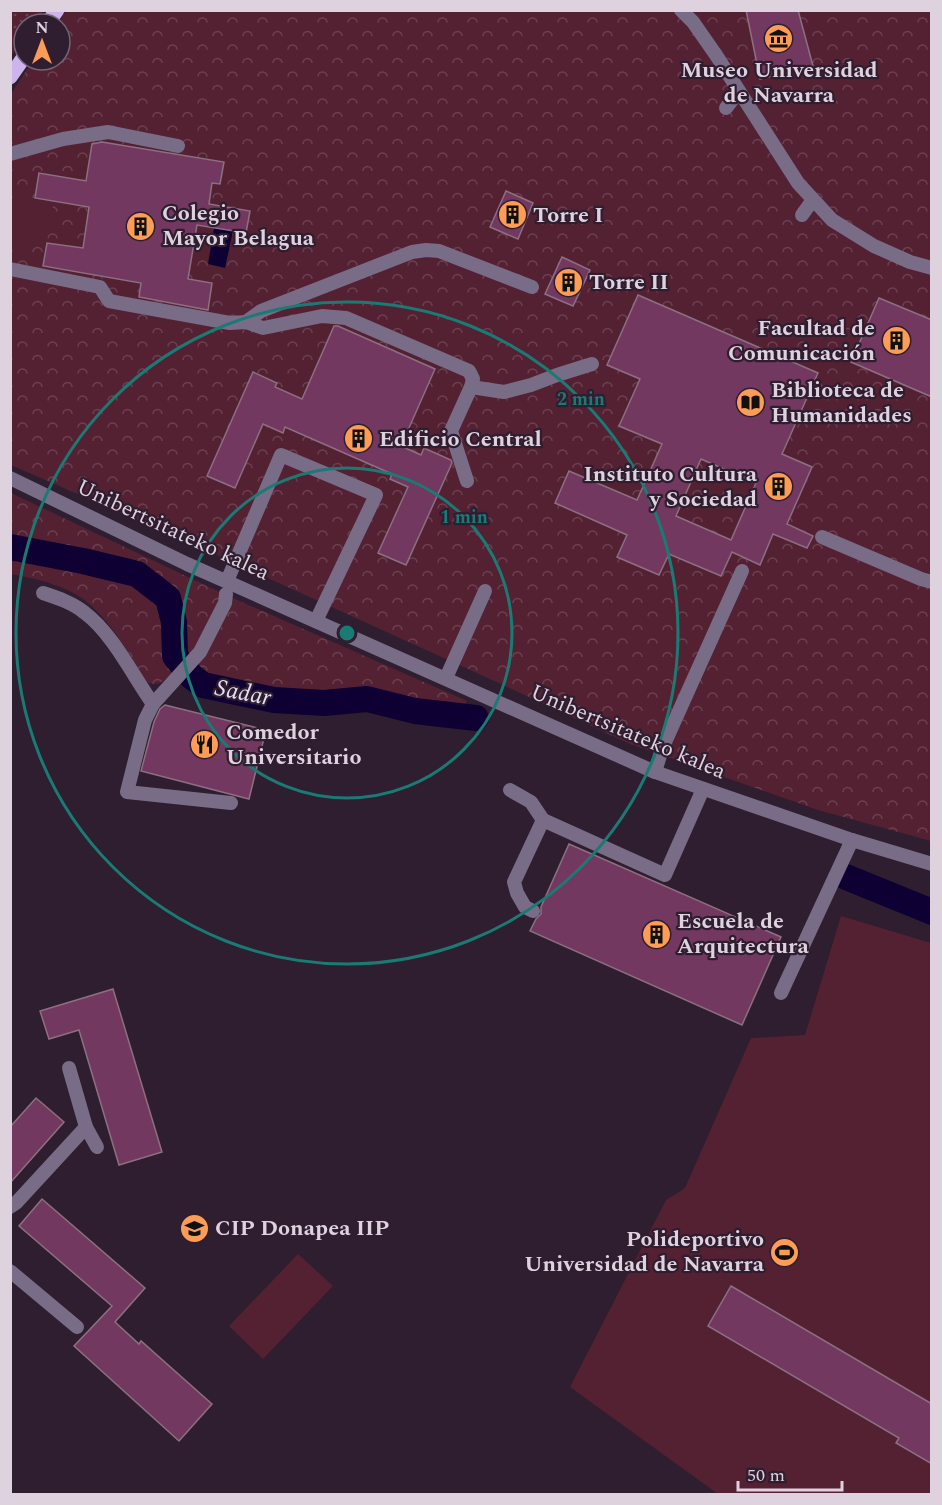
<svg xmlns="http://www.w3.org/2000/svg" width="942" height="1505" font-family="Spectral,serif">
<defs>
<pattern id="grass-dots" width="8" height="8" patternUnits="userSpaceOnUse" patternTransform="scale(1.5)"><rect width="8" height="8" fill="#542133"/><path d="M2 2h.1M6 6h.1" fill="none" stroke="#6c4050" stroke-width="1.8" stroke-linecap="round"/></pattern>
<pattern id="park-crowns" width="20" height="18" patternUnits="userSpaceOnUse" patternTransform="scale(1.5)"><rect width="20" height="18" fill="#542133"/><path d="M2 6a3 3 0 1 1 6 0M12 15a3 3 0 1 1 6 0" fill="none" stroke="#6c4050"/></pattern>
</defs>
<rect width="100%" height="100%" fill="#2f1d30"/>
<polygon fill="url(#grass-dots)" points="11,10 43,11 33,24 24,24 24,37 11,56"/>
<g fill="url(#park-crowns)">
<polygon points="66,11 931,11 931,841 818,810 630,744 501,684 195,545 11,465 11,94 33,60 60,60 60,24 57,24"/>
<path d="M11,493L226,595L467,701L462,712L436,708L382,690L362,689L349,692L325,694H283L205,676L172,673C164,681 159,687 147,682C128,653 107,613 77,595C57,583 33,578 11,574Z"/>
</g>
<g fill="#542133">
<polygon points="10,199 53,206 46,246 11,239"/>
<polygon points="841,916 931,943 931,1494 718,1494 570,1387 666,1200 685,1188 751,1038 805,1035"/>
<polygon points="298,1254 333,1286 263,1359 229,1326"/>
</g>
<polygon fill="#0e0033" points="214,228 233,231 225,268 208,264"/>
<g fill="none" stroke-linecap="round" stroke-linejoin="round">
<g stroke="#0e0033" stroke-width="26">
<polyline points="10,547 83,561 137,574 168,598 174,622 175,656 192,677 203,685 274,700 324,703 367,699 415,711 476,718"/>
<polyline points="846,877 932,912"/>
</g>
</g>
<g fill="#733860" stroke="#8c7081" stroke-width="1.5" fill-rule="evenodd">
<polygon points="746,10 798,10 813,66 760,79"/>
<polygon points="102,142 224,162 220,184 212,183 209,204 250,211 246,233 197,225 188,279 212,283 208,310 139,297 141,283 43,266 47,243 83,248 89,207 35,198 39,173 86,181 92,144"/>
<polygon points="506,191 533,203 518,239 490,227"/>
<polygon points="562,257 590,270 573,306 545,294"/>
<path d="M638,295L818,373L782,454L812,467L787,524L813,536L807,548L773,534L760,565L732,552L721,576L669,554L659,575L617,557L627,535L555,503L569,471L637,500L662,444L619,426L640,379L607,365ZM701,459L756,483L731,540L676,516Z"/>
<polygon points="879,298 932,320 932,397 851,362"/>
<polygon points="334,326 338,326 435,369 401,446 421,455 424,448 451,460 452,463 406,565 378,553 408,487 390,479 392,474 285,427 283,433 263,424 235,488 207,476 253,372 277,383 275,387 302,399"/>
<polygon points="165,705 266,730 249,799 141,771 154,722 160,709"/>
<polygon points="569,844 781,937 742,1025 530,931 536,919 541,914 541,907"/>
<polygon points="113,989 162,1152 119,1165 79,1030 49,1039 40,1011"/>
<polygon points="36,1098 64,1122 10,1183 10,1127"/>
<polygon points="42,1199 145,1288 115,1322 139,1344 141,1341 212,1404 179,1441 74,1346 112,1306 19,1226"/>
<polygon points="731,1286 932,1404 932,1464 896,1443 899,1438 708,1326"/>
</g>
<g fill="none" stroke-linecap="round" stroke-linejoin="round">
<g stroke="#786c87" stroke-width="14">
<polyline points="681,10 693,22 716,55 798,183 832,220 874,246 910,262 932,268"/>
<polyline points="726,108 739,91"/>
<polyline points="10,154 63,139 108,132 178,146"/>
<polyline points="802,215 812,201"/>
<polyline points="10,269 100,287 109,301 230,323 246,322 261,311 412,252 426,250 439,251 532,287"/>
<polyline points="246,322 263,328 322,316 346,318 469,371 473,379 471,387 451,431 467,481"/>
<polyline points="471,387 504,392 531,385 557,375 592,364"/>
<polyline points="10,478 187,564 655,772 852,840 932,864"/>
<polyline points="822,537 921,579 932,582"/>
<polyline points="227,581 281,455 376,495 316,621"/>
<path d="M43,593C58,598 73,603 85,613C113,634 133,676 153,704"/>
<polyline points="226,594 225,603 200,652 153,704 145,720 127,792 231,803"/>
<polyline points="446,678 485,591"/>
<polyline points="655,772 662,749 742,571"/>
<polyline points="510,790 531,802 543,820 665,875 703,789"/>
<polyline points="533,911 525,907 517,893 514,882 543,820"/>
<polyline points="781,993 852,840"/>
<polyline points="86,1127 97,1147"/>
<polyline points="10,1207 16,1203 86,1127 69,1068"/>
<polyline points="10,1271 77,1327"/>
</g>
<g stroke="#cdb4ed" stroke-width="15">
<polyline points="47,24 57,10"/>
<polyline points="10,77 24,57"/>
</g>
</g>
<g fill="none" stroke="#197b74" stroke-width="3">
<circle cx="347" cy="633" r="165"/>
<circle cx="347" cy="633" r="331"/>
</g>
<defs>
<symbol id="museum-disc" viewBox="-11 -11 22 22"><circle r="9.5" fill="#fd9c56" stroke="#2f1d30"/><path d="M0-6L6-3V-2H-6V-3ZM-5-1h2V3h-2ZM-1-1h2V3h-2ZM3-1h2V3H3ZM-6 4H6V6H-6Z" fill="#111"/></symbol>
<symbol id="building-disc" viewBox="-11 -11 22 22"><circle r="9.5" fill="#fd9c56" stroke="#2f1d30"/><path d="M-4-6H4V6H1V3H-1V6H-4ZM-2.5-4.3h1.7v1.8h-1.7ZM.8-4.3h1.7v1.8H.8ZM-2.5-1h1.7V.8h-1.7ZM.8-1h1.7V.8H.8Z" fill="#111"/></symbol>
<symbol id="library-disc" viewBox="-11 -11 22 22"><circle r="9.5" fill="#fd9c56" stroke="#2f1d30"/><path d="M-6-4Q-3-5.5-.7-3.5V5Q-3 3-6 4ZM6-4Q3-5.5 .7-3.5V5Q3 3 6 4Z" fill="#111"/></symbol>
<symbol id="restaurant-disc" viewBox="-11 -11 22 22"><circle r="9.5" fill="#fd9c56" stroke="#2f1d30"/><path d="M-5-6h1v4h1v-4h1v4h1v-4h1v5L-1.5 .5V6h-2V.5L-5-1ZM5-6V6H3V1.5H1.5Q1.5-4 5-6Z" fill="#111"/></symbol>
<symbol id="school-disc" viewBox="-11 -11 22 22"><circle r="9.5" fill="#fd9c56" stroke="#2f1d30"/><path d="M0-5L7-2L0 1L-7-2ZM-4 1L0 2.5L4 1V4Q0 6-4 4Z" fill="#111"/></symbol>
<symbol id="stadium-disc" viewBox="-11 -11 22 22"><circle r="9.5" fill="#fd9c56" stroke="#2f1d30"/><path d="M0-5a6.5 5 0 1 0 0 10a6.5 5 0 1 0 0-10ZM-3.5-1.8h7v3.6h-7Z" fill="#111"/></symbol>
</defs>
<g fill-rule="evenodd">
<use href="#museum-disc" x="762" y="22" width="33" height="33"/>
<use href="#building-disc" x="496" y="198" width="33" height="33"/>
<use href="#building-disc" x="124" y="210" width="33" height="33"/>
<use href="#building-disc" x="552" y="266" width="33" height="33"/>
<use href="#building-disc" x="880" y="324" width="33" height="33"/>
<use href="#library-disc" x="734" y="386" width="33" height="33"/>
<use href="#building-disc" x="342" y="422" width="33" height="33"/>
<use href="#building-disc" x="762" y="470" width="33" height="33"/>
<use href="#restaurant-disc" x="188" y="728" width="33" height="33"/>
<use href="#building-disc" x="640" y="918" width="33" height="33"/>
<use href="#school-disc" x="178" y="1212" width="33" height="33"/>
<use href="#stadium-disc" x="768" y="1236" width="33" height="33"/>
</g>
<g text-anchor="middle" dominant-baseline="central" stroke-width="4.5" stroke-linejoin="round" paint-order="stroke">
<g font-size="22" font-weight="bold" fill="#ded2df" stroke="#2f1d30" text-anchor="start">
<text x="779" y="70" text-anchor="middle">Museo Universidad<tspan x="779" dy="25">de Navarra</tspan></text>
<text x="162" y="213">Colegio<tspan x="162" dy="25">Mayor Belagua</tspan></text>
<text x="533" y="215">Torre I</text>
<text x="589" y="282">Torre II</text>
<text x="875" y="328" text-anchor="end">Facultad de<tspan x="875" dy="25">Comunicación</tspan></text>
<text x="771" y="390">Biblioteca de<tspan x="771" dy="25">Humanidades</tspan></text>
<text x="379" y="439">Edificio Central</text>
<text x="757" y="474" text-anchor="end">Instituto Cultura<tspan x="757" dy="25">y Sociedad</tspan></text>
<text x="226" y="732">Comedor<tspan x="226" dy="25">Universitario</tspan></text>
<text x="677" y="921">Escuela de<tspan x="677" dy="25">Arquitectura</tspan></text>
<text x="215" y="1228">CIP Donapea IIP</text>
<text x="764" y="1239" text-anchor="end">Polideportivo<tspan x="764" dy="25">Universidad de Navarra</tspan></text>
</g>
<g font-size="22" fill="#ded2df" stroke="#2f1d30">
<text transform="translate(173 530) rotate(25)">Unibertsitateko kalea</text>
<text transform="translate(628 732) rotate(23)">Unibertsitateko kalea</text>
</g>
<g font-size="24" font-style="italic" fill="#e3e2f5" stroke="#2f1d30">
<text transform="translate(243 693) rotate(11)">Sadar</text>
</g>
</g>
<circle cx="347" cy="633" r="9" fill="#197b74" stroke="#2f1d30" stroke-width="3"/>
<g font-size="18" text-anchor="middle" font-weight="bold" fill="#197b74" stroke="#2f1d30" stroke-width="4.5" stroke-linejoin="round" paint-order="stroke">
<text x="581" y="405">2 min</text>
<text x="464" y="523">1 min</text>
</g>
<rect width="942" height="1505" fill="none" stroke="#ded2df" stroke-width="24"/>
<g transform="translate(42 42)"><circle r="28" fill="#2f1d30" stroke="#756576" stroke-width="1.5"/>
<path d="M0-4.5L10 22L0 15L-10 22Z" fill="#fd9c56"/>
<text y="-9" font-size="16" font-weight="bold" text-anchor="middle" fill="#ded2df">N</text>
</g>
<path d="M738 1481v9h104v-9" fill="none" stroke="#ded2df" stroke-width="3"/>
<text x="747" y="1481" font-size="18" fill="#ded2df" stroke="#2f1d30" stroke-width="4.5" paint-order="stroke">50 m</text>
</svg>
